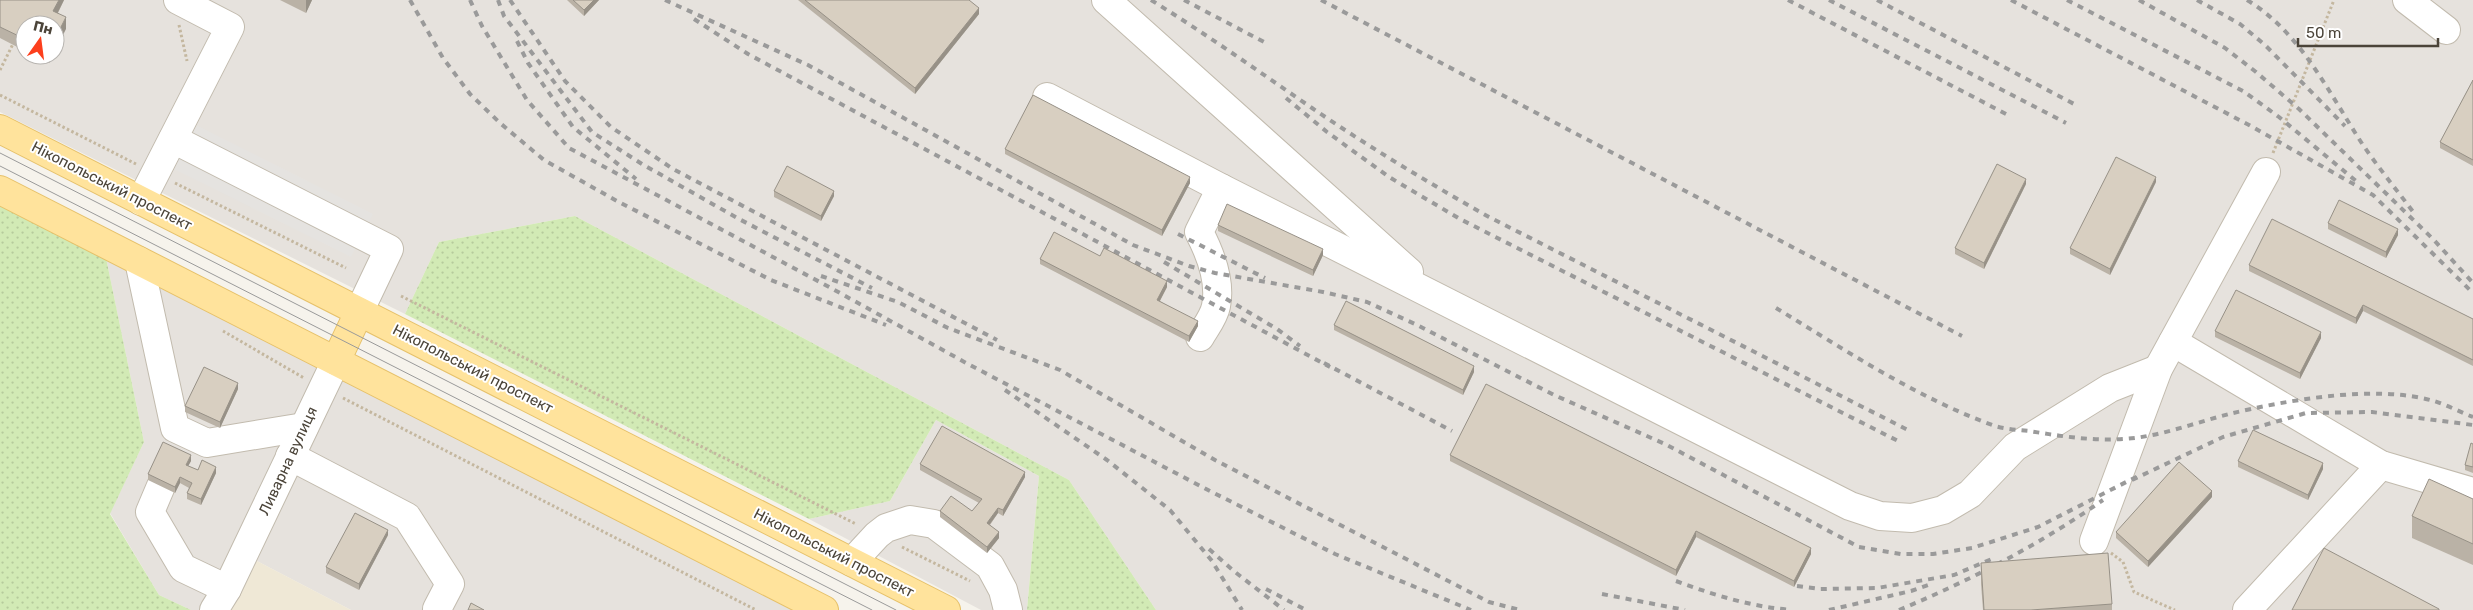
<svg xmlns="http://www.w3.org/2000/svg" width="2473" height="610" font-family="Rubik,sans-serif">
<defs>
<pattern id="grass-dots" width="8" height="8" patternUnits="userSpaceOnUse" patternTransform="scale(1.25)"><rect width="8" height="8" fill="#d2eab5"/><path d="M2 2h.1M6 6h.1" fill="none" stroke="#b6ca9c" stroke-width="1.8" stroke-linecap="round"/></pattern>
</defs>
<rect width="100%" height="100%" fill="#f6f3ec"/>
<g fill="#e6e2dd" fill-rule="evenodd">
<path d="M0,0H2473V610H1156L1069,480L575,216L439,242L405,314L0,112ZM25,25H55V55H25Z"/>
<polygon points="105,253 324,365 205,610 191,610 159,595 110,513 144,442"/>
<polygon points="339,372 805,610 351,610 251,558"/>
<polygon points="936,420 1039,476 1027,610 981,610 809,519 890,501"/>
</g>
<polygon fill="#efe8d6" points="251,558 351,610 224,610"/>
<g fill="url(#grass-dots)">
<polygon points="0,199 105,253 144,442 110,514 159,595 191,610 0,610"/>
<polygon points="575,216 1069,480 1156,610 1027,610 1039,476 936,420 890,501 809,519 405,314 439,242"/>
</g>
<polygon fill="#e5e3e0" points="194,124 373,214 351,257 172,168"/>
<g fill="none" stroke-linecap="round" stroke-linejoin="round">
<defs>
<g id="minor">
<polyline points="1106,0 1409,272"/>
<polyline points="2407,0 2446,30"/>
<polyline points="1047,97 1221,188 1850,506 1880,516 1912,518 1943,510 1970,494 2015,447 2110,388 2158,369"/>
<polyline points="173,139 389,249 359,312"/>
<polyline points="141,201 230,27 178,0"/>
<polyline points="139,261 175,428 207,443 304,427"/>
<path d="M1200,337C1205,328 1214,317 1216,306C1221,281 1210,253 1199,232L1221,188"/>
<polyline points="2173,342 2381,465 2473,492"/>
<polyline points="290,456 407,517 450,584 437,609"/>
<polyline points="161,486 150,512 183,568 227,589"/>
<polyline points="2094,541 2158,369 2266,172"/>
<polyline points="852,562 877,535 886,528 910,520 934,524 990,566 1003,590 1008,610"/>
<polyline points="214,610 227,589 336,361"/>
<polyline points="2247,610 2381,465"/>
</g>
<g id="major">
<polyline points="0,129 946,610"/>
<polyline points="0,190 824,610"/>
<polyline points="336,361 359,312"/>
</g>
</defs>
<use href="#minor" stroke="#c2bbae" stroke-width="30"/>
<use href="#major" stroke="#e6c16a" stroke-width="30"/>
<g stroke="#c4b79f" stroke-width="3" stroke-dasharray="2.5 2.5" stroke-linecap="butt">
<polyline points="179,25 187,61"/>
<polyline points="0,70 13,44"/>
<polyline points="0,95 136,164"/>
<polyline points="2273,153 2334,0"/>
<polyline points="175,183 346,268"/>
<polyline points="401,296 856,524"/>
<polyline points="223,331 304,378"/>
<polyline points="343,398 756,610"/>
<polyline points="902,547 970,581"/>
<polyline points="2111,553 2123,562 2134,592 2175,610"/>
</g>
<use href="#minor" stroke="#fff" stroke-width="28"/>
<use href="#major" stroke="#ffe39c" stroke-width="28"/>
<g stroke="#9a9a9a" stroke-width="1">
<polyline points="0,153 896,610"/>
<polyline points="0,166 872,610"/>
</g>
<g stroke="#9a9a9a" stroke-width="4" stroke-dasharray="6 6" stroke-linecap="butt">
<polyline points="410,0 443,58 470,94 500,123 544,160 617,201 771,280 886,325"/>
<polyline points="470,0 482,26 527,100 569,148 831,288 968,364 1208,490 1335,554 1471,610"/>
<polyline points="498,0 504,16 592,132 642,164 739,219 872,288"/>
<polyline points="510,0 565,81 611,127 673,169 997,340"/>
<polyline points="665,0 808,65 1133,245 1189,266 1215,273 1323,292 1367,302 1417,325 1554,395 1665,444 1859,547 1901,554 1933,554 1972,548 2038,527 2138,476"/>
<path d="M1151,0C1206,34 1258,71 1312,108C1369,147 1429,183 1489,217L1908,430"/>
<polyline points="1184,0 1264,42"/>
<polyline points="1321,0 1962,336"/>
<polyline points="1788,0 2006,114"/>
<polyline points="1829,0 2066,123"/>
<polyline points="1877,0 2074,104"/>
<polyline points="2011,0 2249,125 2373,195 2473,293"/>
<polyline points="2067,0 2243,91 2279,117 2356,181"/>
<polyline points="2139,0 2225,48 2256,72 2299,109 2434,240 2473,283"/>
<polyline points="2197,0 2240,24 2265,45 2345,126"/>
<path d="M2247,0C2300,32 2328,91 2361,142C2377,166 2396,189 2414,213"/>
<polyline points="694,19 748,54 1330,367"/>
<polyline points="517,41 528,63 573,127 636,179"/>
<polyline points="1286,98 1327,132 1389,177 1460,219 1902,443"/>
<polyline points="1178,234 1265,278"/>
<polyline points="1164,262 1277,329 1300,346"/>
<polyline points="821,276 898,302 948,328 1060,370 1215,460 1489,602 1520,610"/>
<path d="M1776,308C1845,350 1919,399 1995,426C2006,429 2018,430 2029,431C2060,436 2091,441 2123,439C2159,437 2194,423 2229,414C2288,400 2375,384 2434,401C2447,405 2460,412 2473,417"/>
<polyline points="1324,363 1452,431"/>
<polyline points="1005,390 1107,460 1170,510 1212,561 1242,610"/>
<polyline points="2132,480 2223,437 2306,413 2372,412 2473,425"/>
<polyline points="1209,549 1235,572 1284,610"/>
<path d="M1676,581C1714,595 1752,607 1792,610"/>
<polyline points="1797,586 1820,589 1877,588 1954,575 1994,558"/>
<polyline points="1266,589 1306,610"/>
<polyline points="1602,594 1685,610"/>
<polyline points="1829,610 1911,591 1931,584"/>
<path d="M1899,610C1971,580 2039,545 2103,500"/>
</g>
</g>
<g fill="#bab2a6">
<polygon points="0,0 64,0 58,13 66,29 25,25 25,51 0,38"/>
<polygon points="280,0 312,0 306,13"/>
<polygon points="567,0 599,0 584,16"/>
<polygon points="798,0 969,0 979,14 915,94"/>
<polygon points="34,55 53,55 49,63"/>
<polygon points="2473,80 2473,166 2440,148 2440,142"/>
<polygon points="1005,149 1190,183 1162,236 1005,154"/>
<polygon points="2156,182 2110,275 2070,254 2070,248"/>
<polygon points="2026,184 1984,269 1955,254 1955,248"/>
<polygon points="774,191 834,196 821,221 774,197"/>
<polygon points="2328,223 2398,235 2386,258 2328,229"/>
<polygon points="1218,225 1323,255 1313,276 1218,231"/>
<polygon points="1100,256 1167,287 1160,301 1198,326 1189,342 1040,264 1040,259"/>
<polygon points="2249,265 2473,319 2473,366 2363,311 2356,324 2249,271"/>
<polygon points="1334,325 1474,372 1463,395 1334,330"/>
<polygon points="2215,331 2321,338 2300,379 2215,337"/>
<polygon points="238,389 220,428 185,412 185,406"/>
<polygon points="2473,444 2473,473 2465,470 2465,465"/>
<polygon points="1450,455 1811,554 1794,587 1696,537 1676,576 1450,461"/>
<polygon points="191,461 188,466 198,470 216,473 201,505 187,499 187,493 189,488 180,483 175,493 148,480 148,474"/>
<polygon points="2238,461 2323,469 2308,500 2238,467"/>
<polygon points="920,464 1025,477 1003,516 998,513 990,525 999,538 987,553 940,517 940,511 972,511 979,503 920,470"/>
<polygon points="2212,497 2148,567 2116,538 2116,532"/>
<polygon points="2473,499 2473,565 2412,538 2412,516"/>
<polygon points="388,535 359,590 326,573 326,567"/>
<polygon points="1981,563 2112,604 2112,610 1983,610 1981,584"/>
</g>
<g fill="#979187">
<polygon points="59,0 64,0 53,22 53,11"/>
<polygon points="306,0 312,0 306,13"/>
<polygon points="594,0 599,0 584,16 584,10"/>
<polygon points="979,8 979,14 915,94 915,88"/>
<polygon points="66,17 66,29 55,51 55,39"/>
<polygon points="49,55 53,55 49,63"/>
<polygon points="1190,177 1190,183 1162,236 1162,230"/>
<polygon points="2156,177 2156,182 2110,275 2110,269"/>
<polygon points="2026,179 2026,184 1984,269 1984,263"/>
<polygon points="834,191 834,196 821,221 821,216"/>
<polygon points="2398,229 2398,235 2386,258 2386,252"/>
<polygon points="1323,249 1323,255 1313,276 1313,270"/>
<polygon points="1167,281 1167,287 1157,306 1157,300"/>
<polygon points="2363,305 2363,311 2356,324 2356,318"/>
<polygon points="1198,321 1198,326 1189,342 1189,336"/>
<polygon points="2321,332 2321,338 2300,379 2300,373"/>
<polygon points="1474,366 1474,372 1463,395 1463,390"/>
<polygon points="238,383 238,389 220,428 220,422"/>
<polygon points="191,455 191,461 186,470 186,465"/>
<polygon points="2323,463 2323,469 2308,500 2308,495"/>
<polygon points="216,467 216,473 201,505 201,499"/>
<polygon points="1025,472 1025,477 1003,516 1003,510"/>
<polygon points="180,477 180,483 175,493 175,487"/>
<polygon points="2212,491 2212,497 2148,567 2148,561"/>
<polygon points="998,508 998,513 987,528 987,523"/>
<polygon points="388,530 388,535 359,590 359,584"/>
<polygon points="1696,531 1696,537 1676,576 1676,570"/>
<polygon points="999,532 999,538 987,553 987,547"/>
<polygon points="1811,548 1811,554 1794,587 1794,581"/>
</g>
<g fill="#d8cfc1" stroke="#979187">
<polygon points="0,0 59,0 53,11 66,17 55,39 55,25 25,25 25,39 0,27"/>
<polygon points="573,0 594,0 584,10"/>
<polygon points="805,0 969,0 979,8 915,88"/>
<polygon points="2473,80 2473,160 2440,142"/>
<polygon points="1033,95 1190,177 1162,230 1005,149"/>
<polygon points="2116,157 2156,177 2110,269 2070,248"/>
<polygon points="1997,164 2026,179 1984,263 1955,248"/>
<polygon points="787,166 834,191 821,216 774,191"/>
<polygon points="2339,200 2398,229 2386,252 2328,223"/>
<polygon points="1227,204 1323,249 1313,270 1218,225"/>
<polygon points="2272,219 2473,319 2473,360 2363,305 2356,318 2249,265"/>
<polygon points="1054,232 1100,256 1104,248 1167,281 1157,300 1198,321 1189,336 1040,259"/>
<polygon points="2236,290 2321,332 2300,373 2215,331"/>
<polygon points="1346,301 1474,366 1463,390 1334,325"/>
<polygon points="204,367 238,383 220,422 185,406"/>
<polygon points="1486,384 1811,548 1794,581 1696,531 1676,570 1450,455"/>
<polygon points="942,426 1025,472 1003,510 998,508 987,523 999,532 987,547 940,511 951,496 972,511 982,499 920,464"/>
<polygon points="2253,430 2323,463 2308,495 2238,461"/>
<polygon points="163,442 191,455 186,465 198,470 202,460 216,467 201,499 187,493 192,483 180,477 175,487 148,474"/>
<polygon points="2471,443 2473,444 2473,467 2465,465"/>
<polygon points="2179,462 2212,491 2148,561 2116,532"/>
<polygon points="2429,479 2473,499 2473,544 2412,516"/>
<polygon points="355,513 388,530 359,584 326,567"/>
<polygon points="2324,548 2439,609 2439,610 2292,610"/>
<polygon points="2108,553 2112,604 2031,610 1984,610 1981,563"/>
<polygon points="471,603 484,610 468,610"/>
</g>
<g text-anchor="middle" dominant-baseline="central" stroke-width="4" stroke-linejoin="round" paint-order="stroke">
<g font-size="15" fill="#4b4439" stroke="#fff">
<text transform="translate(112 186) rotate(27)">Нікопольський проспект</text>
<text transform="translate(473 369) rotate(27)">Нікопольський проспект</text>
<text transform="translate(288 461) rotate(-65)">Ливарна вулиця</text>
<text transform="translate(834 553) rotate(27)">Нікопольський проспект</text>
</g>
</g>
<g transform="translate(40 40) rotate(14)"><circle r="24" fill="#ffffff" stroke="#b7b4b0"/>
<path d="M0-4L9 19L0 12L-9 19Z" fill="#fc3f1d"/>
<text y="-8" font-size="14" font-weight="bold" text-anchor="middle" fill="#4b4439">Пн</text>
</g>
<path d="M2298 38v8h140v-8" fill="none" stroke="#4b4439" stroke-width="2.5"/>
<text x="2306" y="38" font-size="15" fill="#4b4439" stroke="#ffffff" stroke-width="4" paint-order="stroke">50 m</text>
</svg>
